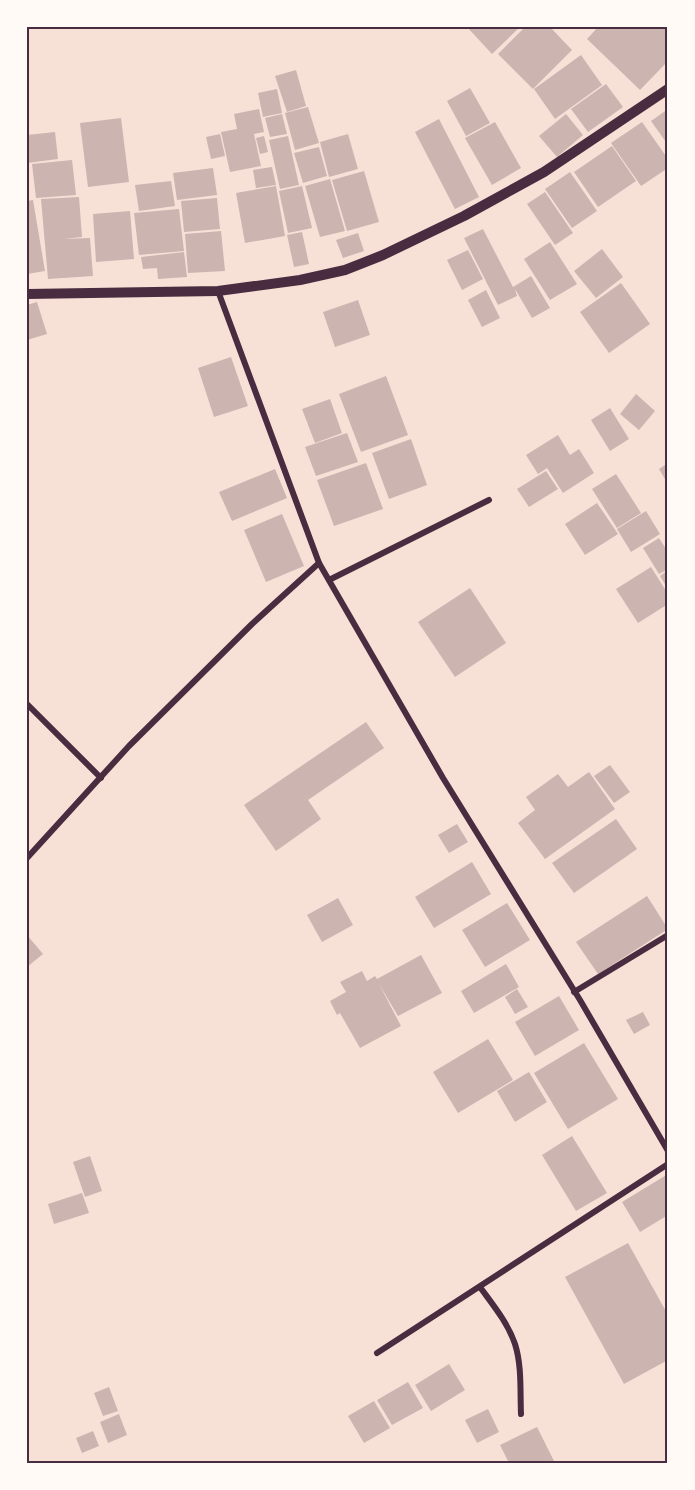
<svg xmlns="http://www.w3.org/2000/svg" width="695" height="1490" font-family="Figtree,sans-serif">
<rect width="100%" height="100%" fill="#f7e1d7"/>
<g fill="#ccb4b1">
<polygon points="467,27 520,27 492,54"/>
<polygon points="525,27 550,27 572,50 533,89 498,54"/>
<polygon points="598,27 668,27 668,61 640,90 587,39"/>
<polygon points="581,55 602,85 555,119 534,89"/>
<polygon points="296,70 306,106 287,112 275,76"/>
<polygon points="606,84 623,107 588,132 571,109"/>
<polygon points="470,88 490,123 466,136 447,101"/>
<polygon points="277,89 282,113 263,117 258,93"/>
<polygon points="308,107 319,143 295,150 285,113"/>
<polygon points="259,109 264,132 254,134 261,166 230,172 221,132 237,129 234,114"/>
<polygon points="668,109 668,145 651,121"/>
<polygon points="282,114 287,134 270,137 265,118"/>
<polygon points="566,114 583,135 557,157 539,136"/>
<polygon points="121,118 129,182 88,187 80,123"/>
<polygon points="439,119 479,197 455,209 415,132"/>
<polygon points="495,122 521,168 492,185 465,138"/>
<polygon points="642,122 668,159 668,168 641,186 611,143"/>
<polygon points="55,132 58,159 27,163 27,135"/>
<polygon points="220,134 225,156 211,159 206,137"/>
<polygon points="348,134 358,169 329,177 320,142"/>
<polygon points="264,136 268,152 260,154 256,138"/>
<polygon points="288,136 299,185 280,189 269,140"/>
<polygon points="612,146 636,181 598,207 574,172"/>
<polygon points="319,147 327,176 303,183 294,153"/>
<polygon points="72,160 76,195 36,198 32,164"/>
<polygon points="272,167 276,185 256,188 253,170"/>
<polygon points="213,168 217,195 177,200 173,173"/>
<polygon points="364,171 379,222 347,231 332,180"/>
<polygon points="570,172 597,211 572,228 545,189"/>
<polygon points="330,179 345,231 320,237 305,186"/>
<polygon points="171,181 175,206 139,211 135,185"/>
<polygon points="276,186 285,236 245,243 236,193"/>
<polygon points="302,186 312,228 288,233 279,191"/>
<polygon points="545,192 573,233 555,245 527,204"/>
<polygon points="79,197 82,237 63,239 90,238 93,276 48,279 41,199"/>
<polygon points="217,198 220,229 184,232 181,201"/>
<polygon points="33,200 45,271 27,274 27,201"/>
<polygon points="179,209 184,251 139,255 134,213"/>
<polygon points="130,211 134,259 96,262 93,214"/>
<polygon points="483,229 513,287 531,276 550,308 532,318 515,289 517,296 498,305 464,238"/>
<polygon points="221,231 225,271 188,273 185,234"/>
<polygon points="302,232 309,264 294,267 287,235"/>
<polygon points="358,233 364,251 343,258 336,240"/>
<polygon points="550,242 577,284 550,300 524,259"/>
<polygon points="602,249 623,277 596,298 574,271"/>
<polygon points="468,250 483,279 462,290 447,260"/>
<polygon points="184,252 187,277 158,279 157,268 143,269 141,257"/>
<polygon points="621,283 650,324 609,353 580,312"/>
<polygon points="486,290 500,318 482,327 468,300"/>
<polygon points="358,300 370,335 335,347 323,312"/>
<polygon points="37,302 47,334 27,340 27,305"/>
<polygon points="231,357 248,406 214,417 198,368"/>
<polygon points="386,376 408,435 361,452 339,394"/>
<polygon points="636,394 655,411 639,430 620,414"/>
<polygon points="330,399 342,433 315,443 302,409"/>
<polygon points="610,408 629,439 610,451 591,420"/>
<polygon points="347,433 358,462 316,476 305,447"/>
<polygon points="558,435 570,455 579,449 594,473 563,493 547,468 538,474 526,455"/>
<polygon points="411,439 427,485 389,499 372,453"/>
<polygon points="366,463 383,509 334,526 317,480"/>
<polygon points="668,463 668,484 659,469"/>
<polygon points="275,469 287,498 232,521 219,492"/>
<polygon points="546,471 558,489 529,507 517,489"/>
<polygon points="616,474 641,513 617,528 592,489"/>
<polygon points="597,503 618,534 585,555 565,524"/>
<polygon points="646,511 660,534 631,552 617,529"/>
<polygon points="282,514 304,566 266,582 244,530"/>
<polygon points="659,538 668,552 668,569 659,574 643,548"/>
<polygon points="651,567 668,594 668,604 638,623 616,589"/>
<polygon points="668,570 668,589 660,576"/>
<polygon points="470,588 506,643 455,677 418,622"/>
<polygon points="366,722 384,748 308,800 321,819 276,851 244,805"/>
<polygon points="610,765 630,792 614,803 594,776"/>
<polygon points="589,772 615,809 545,859 518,823 535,810 526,797 558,774 568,787"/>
<polygon points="616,819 637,849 574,893 552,863"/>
<polygon points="457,824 468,842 449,853 438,835"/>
<polygon points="472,862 491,894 434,928 415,897"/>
<polygon points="647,896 668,929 598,974 576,942"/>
<polygon points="338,898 353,925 322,942 307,915"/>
<polygon points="507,903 530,940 485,967 462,930"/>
<polygon points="27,935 43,954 27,967"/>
<polygon points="421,955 442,993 398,1016 379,984 401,1026 360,1048 340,1013 337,1015 330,1001 346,992 340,982 362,971 367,981 375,976 377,979"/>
<polygon points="506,964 519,987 474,1013 461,991"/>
<polygon points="517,989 528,1007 515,1014 505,997"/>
<polygon points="559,996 579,1030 535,1056 515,1022"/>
<polygon points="643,1012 650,1025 634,1034 626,1020"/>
<polygon points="488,1039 513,1080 458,1113 433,1072"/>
<polygon points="584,1043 618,1099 568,1129 534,1073"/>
<polygon points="529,1072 547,1102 515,1122 497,1091"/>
<polygon points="572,1136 607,1193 576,1211 542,1155"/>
<polygon points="90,1156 102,1191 85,1197 73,1162"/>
<polygon points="668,1174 668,1215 640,1232 622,1202"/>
<polygon points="82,1193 89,1213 54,1224 48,1204"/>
<polygon points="628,1243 668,1315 668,1360 624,1384 565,1277"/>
<polygon points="449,1364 465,1390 431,1411 415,1385"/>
<polygon points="408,1382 423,1408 392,1425 377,1400"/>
<polygon points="109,1387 118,1411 103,1416 94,1393"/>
<polygon points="374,1401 390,1428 364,1443 348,1416"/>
<polygon points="488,1409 499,1432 477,1443 465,1420"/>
<polygon points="119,1414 127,1435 108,1443 100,1422"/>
<polygon points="537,1427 555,1463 509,1463 500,1445"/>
<polygon points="93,1431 99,1446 82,1453 76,1438"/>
</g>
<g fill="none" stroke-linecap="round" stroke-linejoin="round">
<g stroke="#4a2c40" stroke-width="6">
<polyline points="218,291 319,563 443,778 580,1000 668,1151"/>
<polyline points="329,580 489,500"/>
<polyline points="27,704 101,778"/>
<polyline points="27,858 129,746 252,624 319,563"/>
<polyline points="574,992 668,935"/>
<path d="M480,1287C493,1305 508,1323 515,1344C522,1366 520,1391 521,1414"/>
<polyline points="377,1353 668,1164"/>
</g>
<polyline stroke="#4a2c40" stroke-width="10" points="27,294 218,291 300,280 345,270 383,255 464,216 544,172 668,89"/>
</g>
<rect width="695" height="1490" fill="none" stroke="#fffaf5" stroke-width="57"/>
<rect x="28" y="28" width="638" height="1434" fill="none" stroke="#4a2c40" stroke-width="2"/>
</svg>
